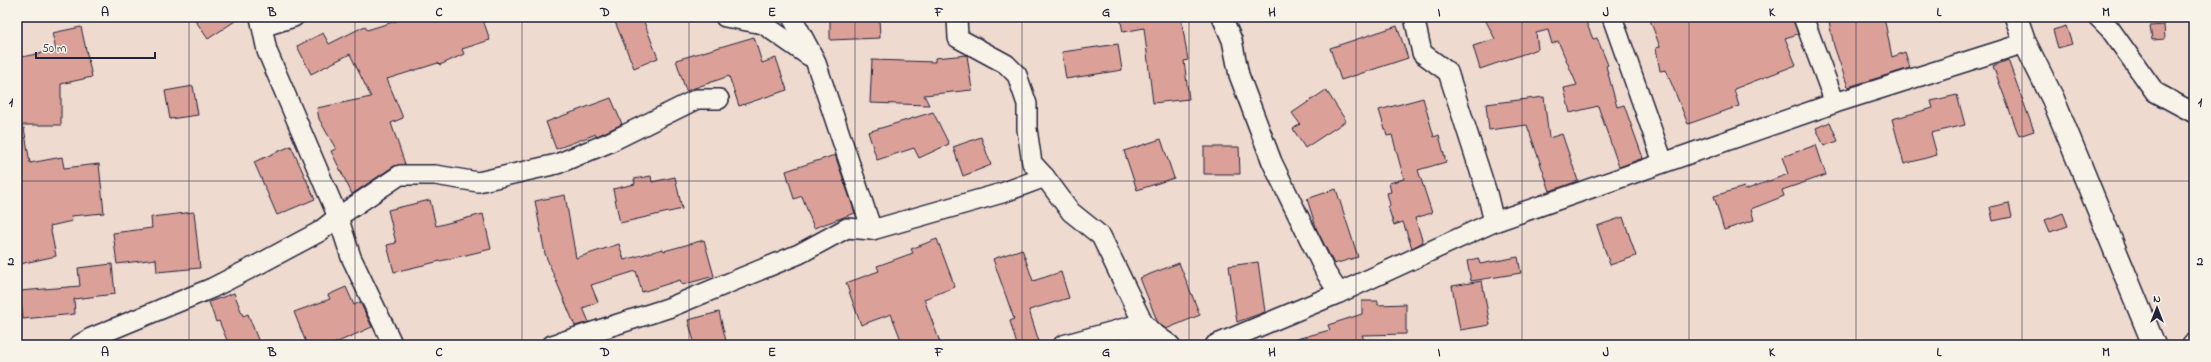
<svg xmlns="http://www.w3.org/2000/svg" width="2211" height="362" font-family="'Indie Flower',sans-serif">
  <rect width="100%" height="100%" fill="#efdad0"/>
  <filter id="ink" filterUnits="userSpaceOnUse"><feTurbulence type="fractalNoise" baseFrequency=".025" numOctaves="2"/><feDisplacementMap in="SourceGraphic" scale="8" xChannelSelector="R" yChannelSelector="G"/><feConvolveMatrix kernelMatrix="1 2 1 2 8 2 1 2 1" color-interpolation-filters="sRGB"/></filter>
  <g filter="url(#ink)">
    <g fill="#dba199" stroke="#22223b">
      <path d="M193,17H241L208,39Z"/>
      <path d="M409,17H482L490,40L462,49L464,54L440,65L438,63L387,79L403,118L391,123L405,164L394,166L352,194L331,151L336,149L319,119L317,108L371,97L350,54L311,74L297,46L323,33L329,44L365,26L367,30Z"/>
      <path d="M627,17H642L658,58L634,68L615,22Z"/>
      <path d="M830,17H879L880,38L830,40Z"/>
      <path d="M1120,17H1181L1188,60L1184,61L1189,99L1153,103L1144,28L1123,32Z"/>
      <path d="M1484,17H1584L1593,39L1597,38L1608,65L1606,66L1617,107L1624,105L1643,158L1619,167L1598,106L1570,113L1564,88L1577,85L1558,41L1552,44L1548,30L1536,33L1538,49L1480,69L1473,46L1495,39Z"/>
      <path d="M1649,17H1732L1734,23L1753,17H1792L1798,34L1785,38L1796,65L1734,89L1739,106L1688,124L1666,70L1660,71L1656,48L1660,47Z"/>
      <path d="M1828,17H1884L1892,57L1905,52L1910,68L1848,87L1834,46Z"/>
      <path d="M2164,25L2165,39L2152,40L2150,26Z"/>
      <path d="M1397,26L1408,58L1341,80L1330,48Z"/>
      <path d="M2066,26L2072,44L2058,48L2053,30Z"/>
      <path d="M81,27L92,77L61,84V125H17V58L56,50L52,33Z"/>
      <path d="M754,37L762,63L776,58L787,90L739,106L729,76L686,91L676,60Z"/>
      <path d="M1118,44L1122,70L1066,79L1062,52Z"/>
      <path d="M967,55L972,90L924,95L929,105L870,103L872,60L935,62V58Z"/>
      <path d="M2008,60L2034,131L2019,136L1993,66Z"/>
      <path d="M193,86L198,115L170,119L165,91Z"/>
      <path d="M1326,90L1346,121L1305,148L1293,129L1300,124L1292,113Z"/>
      <path d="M1957,95L1965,125L1931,133L1937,155L1904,164L1892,119L1933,108L1931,101Z"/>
      <path d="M1544,97L1549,138L1562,134L1578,181L1550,191L1527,125L1489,130L1486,104Z"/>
      <path d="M611,98L622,124L597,136L596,134L556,149L546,122Z"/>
      <path d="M1423,98L1434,137L1439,135L1446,162L1418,170L1432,213L1415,218L1423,242L1412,248L1403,222L1394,225L1388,207L1390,205L1387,193L1391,192L1389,183L1404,179L1392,135L1387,136L1379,110Z"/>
      <path d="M933,112L949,144L919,158L914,148L877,160L868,132Z"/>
      <path d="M1830,122L1838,141L1824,146L1816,128Z"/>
      <path d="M17,128H24L30,163L62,157L64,168L99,164L104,213L71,216L72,221L50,226L56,256L20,264L17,249Z"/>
      <path d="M981,137L991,165L963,176L953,147Z"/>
      <path d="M1161,139L1174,178L1137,190L1124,151Z"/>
      <path d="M1816,145L1826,175L1782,190L1784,196L1751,209L1754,220L1724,230L1714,196L1744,187L1745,190L1788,174L1782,157Z"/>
      <path d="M291,146L315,199L277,215L254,162Z"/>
      <path d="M1204,147H1239L1240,174H1204Z"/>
      <path d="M835,155L855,213L814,228L802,196L794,199L786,171Z"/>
      <path d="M651,176L652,182L675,177L682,209L620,223L613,189L635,184L634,179Z"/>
      <path d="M1336,189L1358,257L1334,264L1317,230L1307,199Z"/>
      <path d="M565,195L576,258L619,244L624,260L663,249L664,251L704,240L714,276L682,285L680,280L642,292L636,271L591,285L598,302L583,308L589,322L575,326L545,254L535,201Z"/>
      <path d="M430,200L436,226L483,214L491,249L394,272L387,245L396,243L388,210Z"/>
      <path d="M2009,203L2012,217L1993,221L1990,207Z"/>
      <path d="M194,212L200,268L157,272L156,259L117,264L113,233L152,228L151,217Z"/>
      <path d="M2063,213L2068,226L2050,232L2045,220Z"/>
      <path d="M1623,217L1636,256L1610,265L1597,226Z"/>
      <path d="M937,239L955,287L924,299L941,345H903L891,314L861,325L846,283L879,271L877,266L913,253L911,249Z"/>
      <path d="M1022,249L1033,281L1061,272L1069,298L1029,310L1040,345H1017L1010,321L1014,319L993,259Z"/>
      <path d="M1518,257L1521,273L1471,281L1467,261L1478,258L1480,264Z"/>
      <path d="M1258,262L1265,312L1237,322L1229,266Z"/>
      <path d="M1179,263L1200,315L1166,329L1158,323L1140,278Z"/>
      <path d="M112,264L115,294L74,299L75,314L23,319L20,291L80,286L78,268Z"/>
      <path d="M1482,281L1490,325L1460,330L1452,286Z"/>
      <path d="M346,287L354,305L360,302L372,327L331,345H307L294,312L330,299L328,295Z"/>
      <path d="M234,293L243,316L248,314L260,345H229L219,321L216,322L209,302Z"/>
      <path d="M1362,301H1378V305L1406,304V334L1362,335L1365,342L1347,345H1289V341L1330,330L1328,325L1362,314Z"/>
      <path d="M719,312L727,345H695L688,320Z"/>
    </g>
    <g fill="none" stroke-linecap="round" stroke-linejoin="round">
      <g stroke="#22223b" stroke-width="22">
        <g id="minor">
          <path d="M260,17L267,51L338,217L351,257L393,345"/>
          <path d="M725,17L763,24L809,56"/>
          <path d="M792,17L815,60L872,230"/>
          <path d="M957,17L958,38L1006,64L1017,75L1027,104V129L1032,163L1045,177"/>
          <path d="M1222,17L1232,40L1239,75L1272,162L1326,273L1339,293"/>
          <path d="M1414,17L1422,53L1448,72L1487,193L1494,222"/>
          <path d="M1612,17L1663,162"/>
          <path d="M1803,17L1835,103"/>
          <path d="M2098,17L2110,29L2155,92L2194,113"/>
          <path d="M262,27L294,17"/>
          <path d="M79,345L91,338L212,288L261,263L319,232L338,217L400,175H435L478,182L557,164L608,143L697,99H719"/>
          <path d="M552,345L668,308L799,254L847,228L872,230L1002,193L1045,177L1071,212L1101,236L1143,323L1152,332L1170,345"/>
          <path d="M1063,345L1143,323"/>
          <path d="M1128,345L1152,332"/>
          <path d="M1215,345L1339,293L1494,222L1835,103L2025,43"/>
          <path d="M2192,345L2194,343"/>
        </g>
      </g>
      <g stroke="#22223b" stroke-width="25">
        <path id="tertiary" d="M2016,17L2025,43L2053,99L2154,345"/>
      </g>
      <use href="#minor" stroke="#f7f3e8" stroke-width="19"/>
      <use href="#tertiary" stroke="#f7f3e8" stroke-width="22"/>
    </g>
  </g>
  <path fill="none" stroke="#22223b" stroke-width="1" stroke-opacity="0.55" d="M189,17V345M355,17V345M522,17V345M689,17V345M855,17V345M1022,17V345M1189,17V345M1356,17V345M1522,17V345M1689,17V345M1856,17V345M2022,17V345M17,181H2194"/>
  <rect width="2211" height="362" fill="none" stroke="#f7f3e8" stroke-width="44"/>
  <g transform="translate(2157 308)" stroke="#f7f3e8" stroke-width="3" paint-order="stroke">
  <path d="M0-3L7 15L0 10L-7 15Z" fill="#22223b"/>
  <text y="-6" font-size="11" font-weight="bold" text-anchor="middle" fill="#22223b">N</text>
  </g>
  <path d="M36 52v6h119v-6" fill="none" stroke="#22223b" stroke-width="2"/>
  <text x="42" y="52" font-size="12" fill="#22223b" stroke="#f7f3e8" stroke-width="3" paint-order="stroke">50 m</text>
  <rect x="22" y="22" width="2167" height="318" fill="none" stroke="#22223b" stroke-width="1.5"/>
  <g font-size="13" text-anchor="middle" font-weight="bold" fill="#22223b">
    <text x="105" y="16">A</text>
    <text x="272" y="16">B</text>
    <text x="439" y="16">C</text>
    <text x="605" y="16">D</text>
    <text x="772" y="16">E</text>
    <text x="939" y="16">F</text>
    <text x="1106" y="16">G</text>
    <text x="1272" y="16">H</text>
    <text x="1439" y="16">I</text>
    <text x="1606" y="16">J</text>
    <text x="1772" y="16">K</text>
    <text x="1939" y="16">L</text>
    <text x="2106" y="16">M</text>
    <text x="11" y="106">1</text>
    <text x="2200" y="106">1</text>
    <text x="11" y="265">2</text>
    <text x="2200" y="265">2</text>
    <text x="105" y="356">A</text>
    <text x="272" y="356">B</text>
    <text x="439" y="356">C</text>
    <text x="605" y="356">D</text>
    <text x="772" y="356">E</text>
    <text x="939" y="356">F</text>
    <text x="1106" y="356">G</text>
    <text x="1272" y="356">H</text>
    <text x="1439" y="356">I</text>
    <text x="1606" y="356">J</text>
    <text x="1772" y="356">K</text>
    <text x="1939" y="356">L</text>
    <text x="2106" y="356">M</text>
  </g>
</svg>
